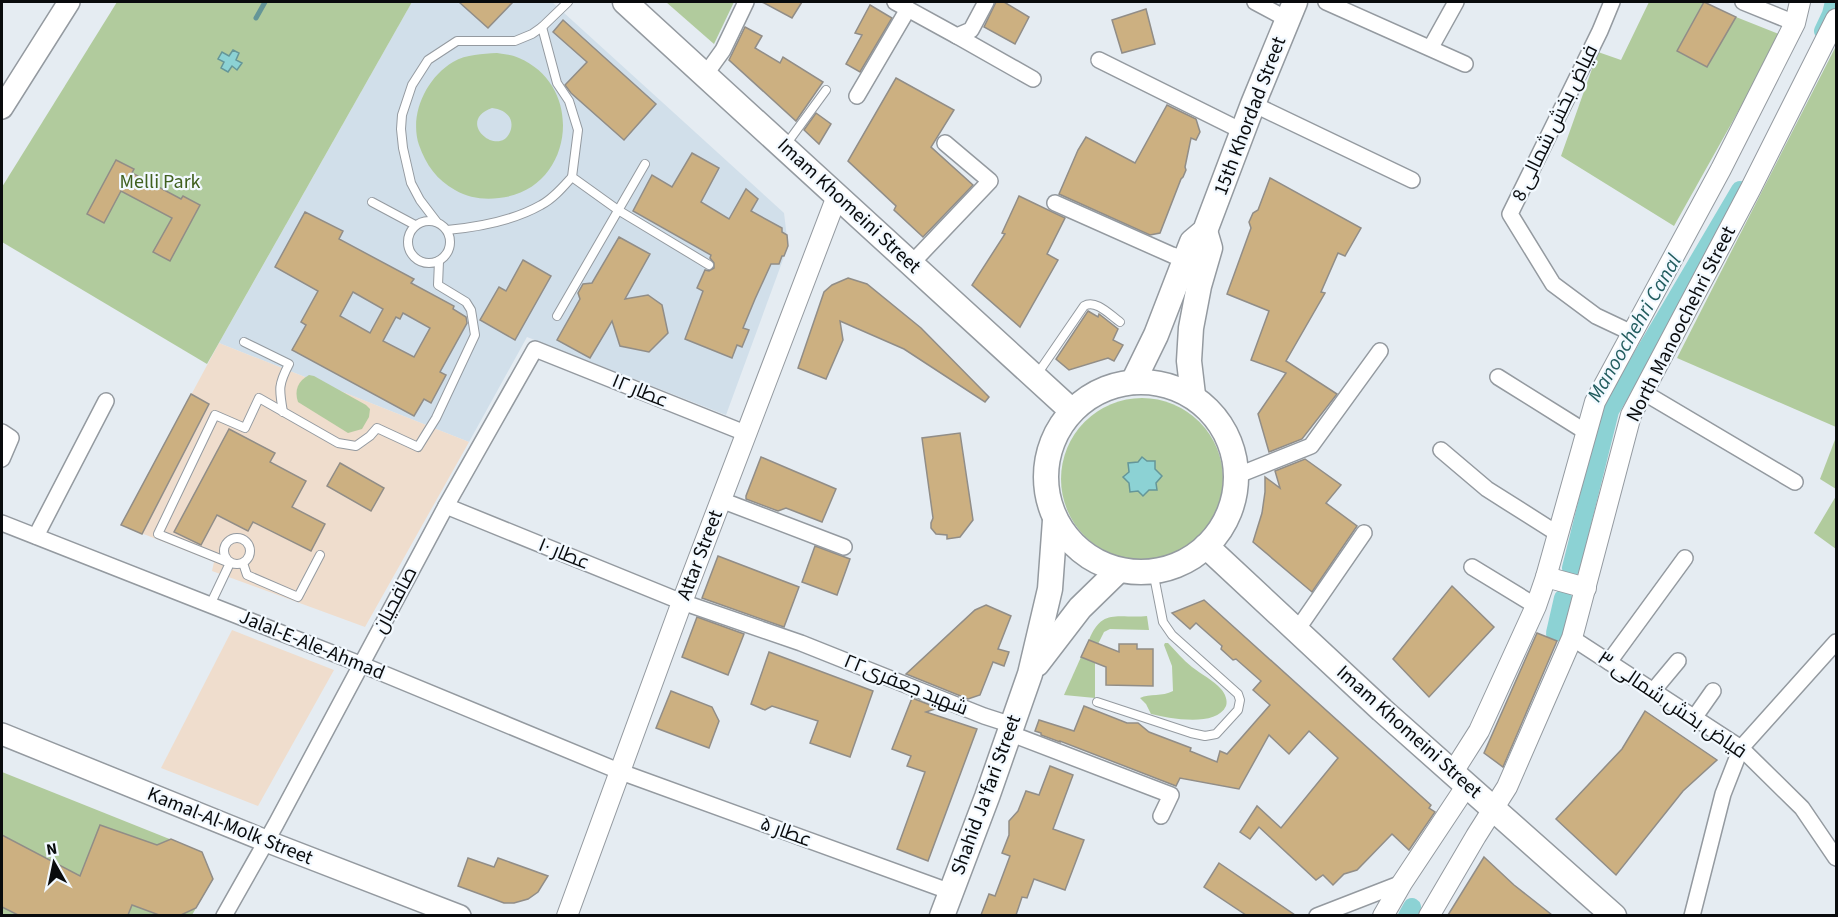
<svg xmlns="http://www.w3.org/2000/svg" width="1838" height="917" font-family="'Source Sans 3',Cairo,sans-serif">
  <rect width="100%" height="100%" fill="#e5ecf2"/>
  <path fill="#d1dfea" d="M412,2H552L784,213L788,246L726,415L527,337L469,442L219,343Z"/>
  <g fill="#efddcd">
    <path d="M219,343L469,442L365,627L212,571L214,562L121,525Z"/>
    <path d="M232,630L334,670L258,806L161,768Z"/>
  </g>
  <g fill="#b1cb9d" fill-rule="evenodd">
    <path d="M117,2H412L207,364L2,242V187Z"/>
    <path d="M666,2H734L714,44Z"/>
    <path d="M1649,2H1704L1677,51L1707,67L1736,17L1781,35L1674,226L1561,156L1598,52L1621,60Z"/>
    <path d="M1836,46V427L1677,358Z"/>
    <path d="M497,53C504,54 513,55 519,58C587,87 573,191 499,198C484,200 469,198 455,190C437,180 426,165 419,145C409,115 426,78 453,62C467,54 482,54 497,53ZM492,108C503,109 514,116 511,129C502,161 453,122 492,108Z"/>
    <path d="M309,375L314,376L366,405L370,409L369,417L362,429L348,433L298,402C294,390 298,381 309,375Z"/>
    <circle cx="1142" cy="479" r="81"/>
    <path d="M1836,437V489L1820,479Z"/>
    <path d="M1836,496V549L1814,533Z"/>
    <path d="M1147,616L1149,630L1110,629L1104,632L1098,644L1089,640C1102,607 1119,619 1147,616Z"/>
    <path d="M1165,643H1168C1176,651 1183,660 1192,667C1201,674 1213,680 1221,689C1225,693 1228,701 1226,706C1216,728 1168,718 1151,714L1146,704L1140,698C1150,693 1162,697 1173,691L1172,666L1164,645Z"/>
    <path d="M1081,657L1095,663V698L1064,695Z"/>
    <path d="M2,772L202,852L213,879L192,915H2Z"/>
  </g>
  <g fill="#8cd2d4" stroke="#659698" stroke-width="1.5">
    <path d="M233,50L239,53L236,60L242,63L237,70L232,66L228,72L221,68L224,62L218,59L222,52L229,56Z"/>
    <path d="M1142,457L1147,461H1155V469L1162,476L1156,483L1157,490H1149L1143,496L1138,491L1130,492L1129,483L1123,477L1129,472L1128,463L1138,462Z"/>
  </g>
  <g fill="none" stroke-linecap="round" stroke-linejoin="round">
    <path stroke="#659698" stroke-width="5" d="M256,18L265,2"/>
    <g stroke="#8cd2d4" stroke-width="18">
      <path d="M1823,31L1831,14L1834,2"/>
      <path d="M1571,568L1610,411L1740,190"/>
      <path d="M1555,633L1563,598"/>
      <path d="M1407,916L1412,907"/>
    </g>
  </g>
  <g fill="#ccb081" stroke="#918d87" stroke-width="1.5" fill-rule="evenodd">
    <path d="M459,2H513L488,28Z"/>
    <path d="M762,2H802L792,18Z"/>
    <path d="M996,2H1004L1029,17L1015,44L984,27Z"/>
    <path d="M1704,2L1736,17L1707,67L1677,51Z"/>
    <path d="M870,5L892,18L860,72L846,64L862,35L855,33Z"/>
    <path d="M1146,9L1155,44L1122,53L1112,20Z"/>
    <path d="M563,20L656,104L624,140L571,93L565,85L587,62L553,32Z"/>
    <path d="M745,27L762,36L755,48L780,63L783,57L823,82L796,121L729,60Z"/>
    <path d="M896,78L954,110L931,147L973,185L923,237L894,210L896,206L848,161Z"/>
    <path d="M1167,105L1196,119L1200,132L1196,140L1191,138L1185,167L1186,170L1183,177L1181,179L1160,233L1150,235L1059,194L1078,150L1086,137L1135,163Z"/>
    <path d="M816,113L831,124L819,144L804,130Z"/>
    <path d="M692,153L719,168L701,202L729,219L746,189L758,199L751,211L782,228V232L787,235L788,246L784,256H782L779,264H771L755,299L743,328L749,330L742,347L737,345L732,358L685,339L703,291L697,288L705,270L709,271L714,268V263L710,258L711,255L633,211L652,175L672,187Z"/>
    <path d="M116,160L134,169L132,173L181,199L183,196L200,205L170,261L153,252L172,218L121,191L104,223L87,214Z"/>
    <path d="M1270,178L1361,228L1345,256L1338,253L1321,292L1325,293L1286,361L1337,394L1302,439L1269,452L1258,414L1286,373L1251,360L1269,311L1227,294L1251,228L1249,222L1253,213L1258,210Z"/>
    <path d="M1019,196L1065,218L1047,254L1058,260L1020,327L972,285L1005,234L1002,233Z"/>
    <path d="M305,212L343,231L339,239L414,279L411,283L454,306L453,309L466,317L467,323L440,372L446,375L431,403L424,399L414,416L292,350L306,325L301,322L318,291L275,267ZM353,292L383,309L370,333L340,316ZM403,313L430,328L414,357L383,341L396,317L400,319Z"/>
    <path d="M619,237L650,254L625,299L648,295L662,305L668,333L649,352L620,346L612,321L590,358L557,340L580,299L578,293L583,284L592,283Z"/>
    <path d="M523,260L551,276L515,340L480,320L499,287L506,291Z"/>
    <path d="M848,278L867,284L921,328L989,397L985,402L904,349L840,321L843,340L826,379L798,368L824,292L832,285Z"/>
    <path d="M1088,311L1098,317L1099,314L1118,329L1113,340L1123,345L1114,361L1108,358L1069,370L1056,359Z"/>
    <path d="M191,394L209,404L142,534L121,525Z"/>
    <path d="M229,429L275,453L270,462L306,481L292,507L325,524L311,551L253,522L248,531L217,515L201,545L174,532Z"/>
    <path d="M960,433L973,520L960,537L947,539V535L936,534L931,528V523L933,518L922,438Z"/>
    <path d="M761,457L836,489L822,522L786,508L778,511L746,499V496Z"/>
    <path d="M1305,459L1341,485L1326,503L1357,526L1312,592L1253,542L1262,513L1265,492V477L1280,488L1275,471Z"/>
    <path d="M340,463L384,488L371,511L327,486Z"/>
    <path d="M815,546L850,559L837,595L802,582Z"/>
    <path d="M718,556L799,587L784,627L702,598Z"/>
    <path d="M1452,586L1494,627L1429,697L1393,659Z"/>
    <path d="M1204,600L1431,805L1429,808L1435,812L1409,850L1392,834L1357,870L1344,874L1333,885L1323,875L1316,880L1259,827L1250,839L1240,832L1257,806L1281,828L1338,758L1309,731L1289,754L1269,735L1239,789L1180,778L1176,786L1060,741V742L1041,735V733L1035,731L1039,720L1074,731L1084,706L1127,723H1138L1149,732L1191,748L1190,751L1217,762L1220,751L1227,754L1270,705L1253,690L1261,681L1236,659L1233,660L1221,649L1222,646L1196,623L1190,629L1172,613Z"/>
    <path d="M986,605L1011,616L998,649L1009,652L1004,666L993,662L980,695L968,699L906,674L975,610Z"/>
    <path d="M697,617L744,634L728,675L682,657Z"/>
    <path d="M1537,633L1557,641L1503,767L1484,753Z"/>
    <path d="M1089,640L1119,652V644H1137V649H1153V686L1106,685V667L1081,657Z"/>
    <path d="M769,652L873,691L850,757L810,743L818,721L772,706L765,710L751,704Z"/>
    <path d="M671,691L712,707L719,721L709,748L656,728Z"/>
    <path d="M912,698L938,708L926,712L977,729L928,861L897,849L925,772L907,766L911,756L892,749Z"/>
    <path d="M1645,711L1717,760L1683,791L1616,875L1556,819L1622,749Z"/>
    <path d="M1050,766L1073,775L1053,829L1084,840L1065,890L1034,879L1027,898L1022,897L1016,915H981L989,894L995,896L1010,856L1002,853L1009,835V821L1018,811L1026,791L1039,795Z"/>
    <path d="M100,825L157,845L171,839L202,852L213,879L196,908L181,915H159L132,905L128,915H18L2,907V835L80,876Z"/>
    <path d="M1484,857L1514,885L1552,915H1448Z"/>
    <path d="M468,858L494,867L498,858L548,876L538,892L528,899L514,903H504L458,886Z"/>
    <path d="M1219,863L1295,915H1246L1204,887Z"/>
  </g>
  <g fill="none" stroke-linecap="round" stroke-linejoin="round">
    <g stroke="#949aa0" stroke-width="10">
      <g id="service">
        <path d="M542,27L557,83L569,101L578,130L572,177L618,210L709,265"/>
        <path d="M785,146L826,90"/>
        <path d="M372,202L415,225"/>
        <circle cx="429" cy="242" r="21"/>
        <path d="M436,221L420,200L411,183L403,148L401,129L402,115L412,85L428,60L457,41H515L532,34L542,27L568,2"/>
        <path d="M447,230C479,227 513,221 541,205C553,199 563,187 572,177"/>
        <path d="M557,316L645,164"/>
        <path d="M244,342L289,364C278,385 279,389 283,412"/>
        <path d="M1038,373L1084,306C1096,299 1110,315 1120,322"/>
        <circle cx="237" cy="551" r="13"/>
        <path d="M243,563L247,575L298,597L320,555"/>
        <path d="M210,605L230,563L158,534L215,415L245,428L259,398L338,443L356,446L370,436L377,428L418,447L436,418L475,335L471,310L466,302L438,285L439,261"/>
        <path d="M1097,702L1191,733L1205,736L1216,734L1238,710L1240,700L1238,694L1172,635L1163,622L1153,571"/>
      </g>
    </g>
    <g stroke="#949aa0" stroke-width="18">
      <g id="minor">
        <path d="M895,2L957,36L971,30L986,2"/>
        <path d="M1255,2L1287,19"/>
        <path d="M1326,2L1465,64"/>
        <path d="M1612,2L1600,31L1510,214L1553,284L1596,316L1632,333"/>
        <path d="M1743,2L1795,23"/>
        <path d="M957,36L1033,79"/>
        <path d="M1431,47L1456,2"/>
        <path d="M1099,60L1244,132"/>
        <path d="M705,75L723,50L746,2"/>
        <path d="M857,96L908,9"/>
        <path d="M1253,104L1412,180"/>
        <path d="M1055,203L1172,255L1185,259"/>
        <path d="M911,264L990,181L945,143"/>
        <path d="M1498,377L1586,432"/>
        <path d="M1643,392L1795,482"/>
        <path d="M2,432L11,438L2,459"/>
        <path d="M1441,450L1487,489L1558,534"/>
        <path d="M1236,476L1311,446L1380,351"/>
        <path d="M721,500L844,547"/>
        <path d="M446,506L682,602L801,643L984,716L1012,725"/>
        <path d="M2,523L360,664L621,772L951,892"/>
        <path d="M36,536L106,401"/>
        <path d="M1472,567L1536,606"/>
        <path d="M1297,630L1364,533"/>
        <path d="M1572,638L1741,748L1802,808L1836,858"/>
        <path d="M1609,662L1685,558"/>
        <path d="M1653,691L1678,661"/>
        <path d="M1694,718L1713,691"/>
        <path d="M1009,733L1171,795L1161,816"/>
        <path d="M224,916L276,824L446,506L535,349L745,433"/>
        <path d="M1317,916L1402,883"/>
        <path d="M1692,916L1723,794L1741,748L1836,642"/>
      </g>
    </g>
    <g stroke="#949aa0" stroke-width="22">
      <g id="tertiary">
        <path d="M1546,577L1586,588"/>
        <path d="M1453,772L1479,731L1536,606L1546,577L1595,402L1721,169L1795,23L1800,2"/>
        <path d="M567,916L682,602L837,196"/>
        <path d="M1383,916L1402,883L1467,785"/>
        <path d="M1429,916L1476,836L1507,787L1572,638L1631,415L1751,188L1836,19"/>
      </g>
    </g>
    <g stroke="#949aa0" stroke-width="24">
      <g id="secondary">
        <path d="M2,108L69,2"/>
        <path d="M2,734L266,841L460,916"/>
      </g>
    </g>
    <g stroke="#949aa0" stroke-width="27">
      <g id="primary">
        <path d="M625,2L1072,411"/>
        <path d="M1133,382L1156,335L1192,242L1205,231L1253,104L1295,2"/>
        <circle cx="1141" cy="477" r="95"/>
        <path d="M1193,395L1189,361L1191,328L1199,286L1210,248L1205,231"/>
        <path d="M1206,546L1382,710L1614,916"/>
        <path d="M1037,664L1080,608L1119,570"/>
        <path d="M942,916L987,797L1030,674L1050,589L1055,520"/>
      </g>
    </g>
    <use href="#service" stroke="#fff" stroke-width="8"/>
    <use href="#minor" stroke="#fff" stroke-width="15"/>
    <use href="#tertiary" stroke="#fff" stroke-width="20"/>
    <use href="#secondary" stroke="#fff" stroke-width="21"/>
    <use href="#primary" stroke="#fff" stroke-width="24"/>
  </g>
  <g text-anchor="middle" dominant-baseline="central" stroke-width="4.5" stroke-linejoin="round" paint-order="stroke">
    <g font-size="20" fill="#090b0d" stroke="#f2f9ff">
      <text transform="translate(1250 116) rotate(-69)">15th Khordad Street</text>
      <text transform="translate(1555 123) rotate(-64)">فیاض بخش شمالی 8</text>
      <text transform="translate(849 206) rotate(43)">Imam Khomeini Street</text>
      <text transform="translate(1681 324) rotate(-63)">North Manoochehri Street</text>
      <text transform="translate(640 391) rotate(22)">عطار ۱۲</text>
      <text transform="translate(564 554) rotate(22)">عطار ۱۰</text>
      <text transform="translate(700 555) rotate(-69)">Attar Street</text>
      <text transform="translate(395 600) rotate(-62)">صافحیان</text>
      <text transform="translate(312 645) rotate(22)">Jalal-E-Ale-Ahmad</text>
      <text transform="translate(906 685) rotate(22)">شهید جعفری۲۲</text>
      <text transform="translate(1672 705) rotate(34)">فیاض بخش شمالی ۳</text>
      <text transform="translate(1409 732) rotate(42)">Imam Khomeini Street</text>
      <text transform="translate(986 795) rotate(-70)">Shahid Ja'fari Street</text>
      <text transform="translate(230 826) rotate(22)">Kamal-Al-Molk Street</text>
      <text transform="translate(786 832) rotate(20)">عطار ۵</text>
    </g>
    <g font-size="20" fill="#40601f" stroke="#f2f9ff">
      <text x="160" y="182">Melli Park</text>
    </g>
    <g font-size="21" font-style="italic" fill="#215c5e" stroke="#f2f9ff">
      <text transform="translate(1634 328) rotate(-60)">Manoochehri Canal</text>
    </g>
  </g>
  <rect width="1838" height="917" fill="none" stroke="#090b0d" stroke-width="6"/>
  <g transform="translate(54 863) rotate(351)" stroke="#f2f9ff" stroke-width="4.5" paint-order="stroke">
  <path d="M0-4.5L10 22L0 15L-10 22Z" fill="#090b0d"/>
  <text y="-9" font-size="16" font-weight="bold" text-anchor="middle" fill="#090b0d">N</text>
  </g>
</svg>
